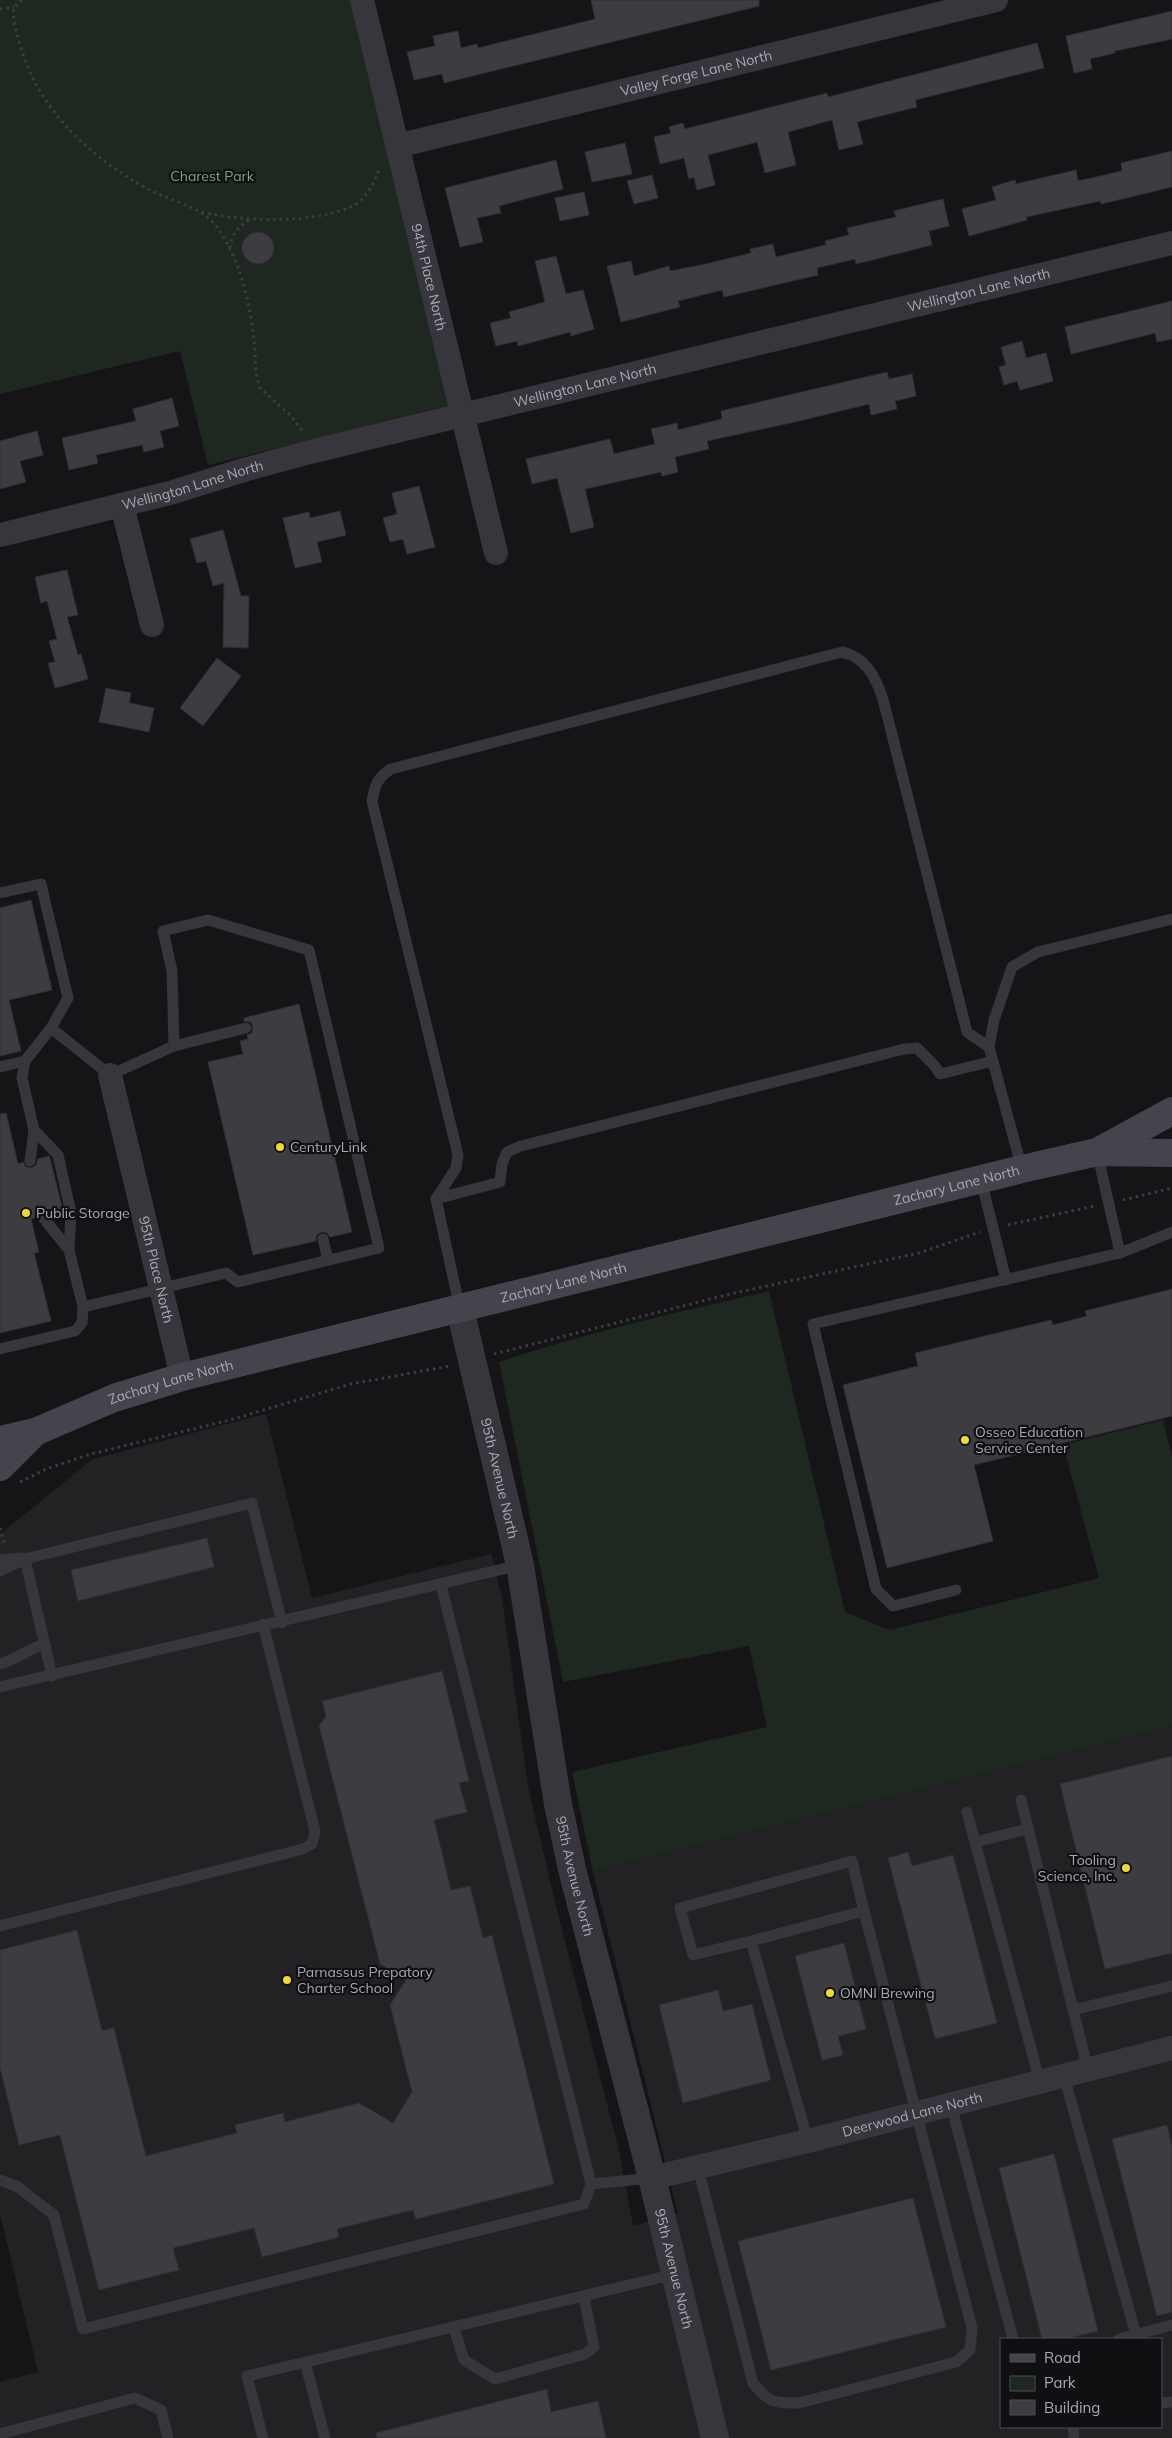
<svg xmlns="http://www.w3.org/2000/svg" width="1172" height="2438" font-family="Mulish,sans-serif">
  <rect width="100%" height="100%" fill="#151517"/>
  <path fill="#222124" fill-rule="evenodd" d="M266,1414L312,1598L491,1554L502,1599L528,1786L556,1906L618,2146L633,2226L678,2213L593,1872L1172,1727V2438H0V2382L38,2372L0,2214V1534L93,1459ZM1001,2339H1161V2427H1001Z"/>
  <g fill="#1f2721">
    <path d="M0,0H351L449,406L208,465L180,351L0,394Z"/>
    <path d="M769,1291L845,1612L890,1630L1099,1578L1063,1445L1163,1420L1172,1456V1727L593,1872L572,1772L767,1727L749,1646L563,1682L499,1362C587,1332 679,1312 769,1291Z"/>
  </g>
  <g fill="#3d3d41" stroke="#302f33">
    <path d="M591,0H759V6L444,83L442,74L414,80L407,52L435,46L433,36L458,31L461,48L477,44L478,48L595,19Z"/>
    <path d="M1172,11V39L1115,51V53L1090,59L1092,69L1074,73L1066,36Z"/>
    <path d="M1037,43L1044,68L915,100L917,107L857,122L863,144L839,150L832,120L788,132L796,165L765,173L757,142L708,155L715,185L697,190L694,177L689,179L684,158L660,164L654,137L671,133L669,127L683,123L685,129L827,93L828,97Z"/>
    <path d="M625,143L632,174L592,182L585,152Z"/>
    <path d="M1172,151V187L1101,204L1100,201L1026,217L1027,220L969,236L962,209L996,200L992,187L1015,180L1016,184L1076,170L1078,181L1122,171L1121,163Z"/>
    <path d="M556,160L563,189L499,206L501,213L477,218L483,242L460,247L445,188Z"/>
    <path d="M652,175L658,198L634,204L627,181Z"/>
    <path d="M584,192L589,215L560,221L555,198Z"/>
    <path d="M943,199L949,226L929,231L932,245L856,264L855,259L817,268L818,275L724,297L722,290L678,301L680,307L621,322L607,266L631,261L634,276L669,266L670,271L706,264L751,253L750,249L773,244L776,257L826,245L825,241L849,235L847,228L896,217L894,211Z"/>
    <circle cx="258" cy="248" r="16"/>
    <path d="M556,256L566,294L583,290L594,329L571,336L570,332L518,346L517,341L496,346L490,323L511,318L509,312L545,302L535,261Z"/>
    <path d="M1172,301V339L1157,342L1155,333L1071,354L1065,327Z"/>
    <path d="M1022,341L1026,358L1046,353L1053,381L1020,390L1017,381L1004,385L999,367L1006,365L1001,347Z"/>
    <path d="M887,372L889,379L912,374L916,396L895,401L897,409L871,415L869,404L795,422L707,441L709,449L675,457L678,472L662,476L661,472L585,489L594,527L571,533L557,478L532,484L526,459L610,439L614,454L655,444L651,429L677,423L678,430L722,419L721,411Z"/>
    <path d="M172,398L179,426L160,431L164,447L144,452L142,445L96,455L98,463L69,470L62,438L136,421L133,409Z"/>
    <path d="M37,431L43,455L20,461L26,482L0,489V441Z"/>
    <path d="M419,486L435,547L407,554L403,539L390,542L383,518L397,514L392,493Z"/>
    <path d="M340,511L346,535L317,542L322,562L295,568L283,518L309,512L310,518Z"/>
    <path d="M223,530L241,596H249L248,648L223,647L224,583L213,586L206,561L197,563L190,539Z"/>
    <path d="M67,570L78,615L67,617L78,655L81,654L88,679L55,688L48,663L55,662L49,641L57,639L47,601L41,603L35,577Z"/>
    <path d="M217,658L241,676L203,726L180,708Z"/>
    <path d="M106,688L131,693L129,703L154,708L149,732L99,722Z"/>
    <path d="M31,900L52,990L9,1000L21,1051L0,1056V908Z"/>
    <path d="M299,1004L352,1232L330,1237L326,1232H321L316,1236V1241L253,1255L208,1062L243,1054L240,1041L248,1039L247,1035L252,1033L253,1027L251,1022L244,1021V1018Z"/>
    <path d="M6,1113L18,1164L23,1162L26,1167L32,1168L36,1165L38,1159L49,1156L50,1158L63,1211L50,1214L45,1209H40L35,1213V1218L31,1219L39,1252L34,1253L51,1321L0,1333V1114Z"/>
    <path d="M1172,1289V1416L974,1465L993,1541L887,1568L843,1385L918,1366L915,1353L1051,1320L1053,1325L1087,1316L1085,1311Z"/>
    <path d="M207,1538L214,1567L78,1601L71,1570Z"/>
    <path d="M442,1671L469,1781L459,1783L467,1812L434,1820L451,1890L470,1886L483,1938L492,1935L554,2184L416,2219L413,2210L337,2229L339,2237L262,2257L254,2228L173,2248L179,2270L99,2290L60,2135L19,2145L0,2068V1950L77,1930L102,2031L114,2028L146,2156L237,2133L235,2125L283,2113L285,2122L359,2103L393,2123L412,2092L390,2005L406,1980L380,1964L319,1726L326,1716L322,1701Z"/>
    <path d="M1172,1756V1953L1105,1969L1060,1784Z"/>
    <path d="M908,1852L912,1866L953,1855L997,2023L935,2039L888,1858Z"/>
    <path d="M844,1943L866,2029L838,2036L843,2055L822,2060L795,1956Z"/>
    <path d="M718,1990L723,2011L752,2004L771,2080L683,2103L659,2005Z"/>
    <path d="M1167,2125L1172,2147V2312L1157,2316L1112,2139Z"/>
    <path d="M1054,2154L1098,2331L1065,2339H1042L999,2168Z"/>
    <path d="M913,2198L946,2327L771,2370L738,2241Z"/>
    <path d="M547,2389L551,2412L598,2401L606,2438H377L376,2433Z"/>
  </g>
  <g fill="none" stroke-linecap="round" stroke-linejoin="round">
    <g stroke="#3c3d43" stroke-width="3" stroke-dasharray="2.5 4" stroke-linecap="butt">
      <path d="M22,0L14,7C12,19 16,30 19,41C36,107 88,156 146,188C169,201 199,205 216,226C239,256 250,302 254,340C256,356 254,373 260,388L291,416L304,433"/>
      <path d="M0,9L14,7"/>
      <path d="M202,212C239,222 330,225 360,201C370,192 375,179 380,168"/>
      <path d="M230,248C231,234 240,224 252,219"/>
      <path d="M1123,1200L1172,1188"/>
      <path d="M1008,1225L1095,1206"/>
      <path d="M494,1354L730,1294L919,1253L980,1232"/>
      <path d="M20,1482L46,1469L91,1454L230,1420L351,1384L450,1366"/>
      <path d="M0,1528L5,1546"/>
    </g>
    <g stroke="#36363c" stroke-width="11">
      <path d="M0,893L41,884L68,998L51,1028L110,1075L174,1046L246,1028"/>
      <path d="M0,1067L25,1061"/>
      <path d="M1097,1152L1120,1253"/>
      <path d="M30,1161L34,1130L22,1078L25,1061L51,1028"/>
      <path d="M1022,1169L989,1047L994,1020L1012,967L1038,952L1172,919"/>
      <path d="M981,1180L1006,1280"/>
      <path d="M436,1199L500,1182L502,1164L507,1152L521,1146L904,1049L917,1048L934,1065L940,1074L993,1061"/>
      <path d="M42,1216L69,1250"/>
      <path d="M323,1239L328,1260"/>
      <path d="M83,1307L226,1273L238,1282L379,1248L309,950L208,920L163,931L172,971L174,1046"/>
      <path d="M460,1309L436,1199L456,1168L458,1155L372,801C375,785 377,778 391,769L842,652C866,657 876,678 883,699L967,1032L989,1047"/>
      <path d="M0,1349L75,1331L82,1323L83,1307L69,1250L71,1213L58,1155L34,1130"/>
      <path d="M25,1559L52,1676"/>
      <path d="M0,1560L23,1558"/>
      <path d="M0,1571L25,1559L252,1503L282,1623"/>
      <path d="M441,1585L591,2184L652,2178"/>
      <path d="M956,1590L893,1606L876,1589L813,1324L1120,1253L1172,1232"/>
      <path d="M0,1664C16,1659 29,1649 45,1644"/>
      <path d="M0,1687L520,1565"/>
      <path d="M1021,1800L1088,2070"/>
      <path d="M967,1812L975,1842L1028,1829"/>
      <path d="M975,1842L1040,2082"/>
      <path d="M0,1926L303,1849L312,1844L315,1831L263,1624"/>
      <path d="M751,1941L864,1911L852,1861L680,1908L693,1955L751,1941L808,2141"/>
      <path d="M1073,2010L1172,1986"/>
      <path d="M1064,2076L1136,2335"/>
      <path d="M951,2105L1013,2339"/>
      <path d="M698,2168L753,2383C769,2403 774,2403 799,2403L956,2362L970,2350L972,2328L864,1911"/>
      <path d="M0,2180L18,2187L54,2215L83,2329L584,2204L591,2184"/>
      <path d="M454,2328L464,2360L495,2379L585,2354L594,2347L584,2297"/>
      <path d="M1119,2339L1172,2325"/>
      <path d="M305,2362L325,2438"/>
      <path d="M1161,2403L1172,2402"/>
      <path d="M1073,2427L1074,2438"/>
      <path d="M0,2434L135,2398L161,2410L168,2438"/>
      <path d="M263,2438L247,2376L675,2274"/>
    </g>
    <g stroke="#36363c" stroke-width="24">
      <path id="s1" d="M362,0L496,553"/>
      <path id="s2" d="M397,146L996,0"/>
      <path d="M122,505L152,625"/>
      <path id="s3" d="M0,535L170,493L247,469L310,452L1172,243"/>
      <path id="s4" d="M110,1075L182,1377"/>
      <path id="s5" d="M652,2178L808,2141L1172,2048"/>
    </g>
    <path stroke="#36363c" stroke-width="28" id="s6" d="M460,1309L520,1565L558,1804L572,1869L652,2178L715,2438"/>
    <g stroke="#44444c" stroke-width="28">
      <path d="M1097,1152L1172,1111"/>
      <path id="s7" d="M0,1440L35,1432L114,1398L182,1377L1022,1169L1097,1152L1172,1153"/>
      <path d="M0,1467L35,1432"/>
    </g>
  </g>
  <g fill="#f2d832" stroke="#101012" stroke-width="2">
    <circle cx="280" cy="1147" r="5"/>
    <circle cx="26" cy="1213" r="5"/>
    <circle cx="965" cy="1440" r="5"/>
    <circle cx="1126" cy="1868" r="5"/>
    <circle cx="287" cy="1980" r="5"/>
    <circle cx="830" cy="1993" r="5"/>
  </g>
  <g text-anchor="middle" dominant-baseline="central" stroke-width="4.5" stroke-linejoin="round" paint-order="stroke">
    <g font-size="14" fill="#a7a9b7" stroke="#101012">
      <text stroke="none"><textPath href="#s2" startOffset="308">Valley Forge Lane North</textPath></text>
      <text stroke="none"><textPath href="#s1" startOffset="285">94th Place North</textPath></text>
      <text stroke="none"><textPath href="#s3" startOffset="1009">Wellington Lane North</textPath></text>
      <text stroke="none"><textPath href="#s3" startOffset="604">Wellington Lane North</textPath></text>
      <text stroke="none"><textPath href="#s3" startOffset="199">Wellington Lane North</textPath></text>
      <text stroke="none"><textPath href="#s7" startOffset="991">Zachary Lane North</textPath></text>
      <text stroke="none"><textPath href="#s4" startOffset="200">95th Place North</textPath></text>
      <text stroke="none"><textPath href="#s7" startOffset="586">Zachary Lane North</textPath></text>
      <text stroke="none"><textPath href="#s7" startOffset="181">Zachary Lane North</textPath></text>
      <text stroke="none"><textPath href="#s6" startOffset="174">95th Avenue North</textPath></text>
      <text stroke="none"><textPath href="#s6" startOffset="579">95th Avenue North</textPath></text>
      <text stroke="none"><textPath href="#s5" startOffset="268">Deerwood Lane North</textPath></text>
      <text stroke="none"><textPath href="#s6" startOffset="984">95th Avenue North</textPath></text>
    </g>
    <g font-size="14" fill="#7ea287" stroke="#101012">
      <text x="212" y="176">Charest Park</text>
    </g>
    <g font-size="14" fill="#a7a9b7" stroke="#101012" text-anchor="start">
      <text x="290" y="1147">CenturyLink</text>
      <text x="36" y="1213">Public Storage</text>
      <text x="975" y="1432">Osseo Education<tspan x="975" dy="16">Service Center</tspan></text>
      <text x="1116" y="1860" text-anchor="end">Tooling<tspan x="1116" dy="16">Science, Inc.</tspan></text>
      <text x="297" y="1972">Parnassus Prepatory<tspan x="297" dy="16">Charter School</tspan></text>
      <text x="840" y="1993">OMNI Brewing</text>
    </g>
  </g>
  <rect x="1000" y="2338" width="162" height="90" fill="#101012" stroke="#4c4d54"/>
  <rect x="1010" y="2354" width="25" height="8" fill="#44444c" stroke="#4c4d54"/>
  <text x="1044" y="2363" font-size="15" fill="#a7a9b7">Road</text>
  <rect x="1010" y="2376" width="25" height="15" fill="#1f2721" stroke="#4c4d54"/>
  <text x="1044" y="2388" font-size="15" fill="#a7a9b7">Park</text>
  <rect x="1010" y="2400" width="25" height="15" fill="#3d3d41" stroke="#4c4d54"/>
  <text x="1044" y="2413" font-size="15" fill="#a7a9b7">Building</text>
</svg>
